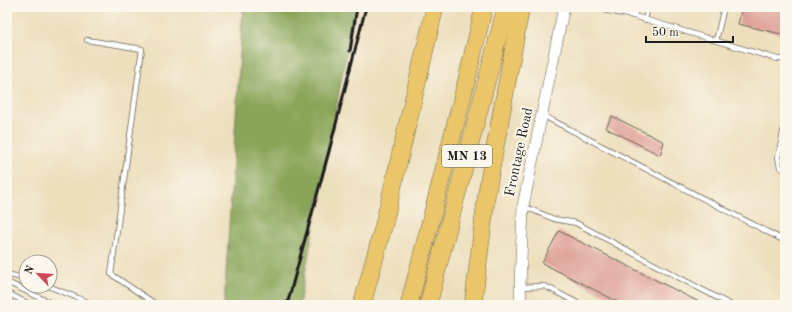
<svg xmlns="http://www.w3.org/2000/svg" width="792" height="312" font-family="'Old Standard TT',serif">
  <rect width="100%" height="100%" fill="#fbf7ec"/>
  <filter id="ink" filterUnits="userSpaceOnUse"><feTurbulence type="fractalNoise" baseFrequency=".025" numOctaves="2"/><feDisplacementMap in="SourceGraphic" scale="8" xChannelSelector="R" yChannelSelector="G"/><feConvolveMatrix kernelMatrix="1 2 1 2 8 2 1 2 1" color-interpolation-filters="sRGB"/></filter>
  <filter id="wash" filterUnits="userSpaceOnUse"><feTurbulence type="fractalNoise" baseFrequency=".012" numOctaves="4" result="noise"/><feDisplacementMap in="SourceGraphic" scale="16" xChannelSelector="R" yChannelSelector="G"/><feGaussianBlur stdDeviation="0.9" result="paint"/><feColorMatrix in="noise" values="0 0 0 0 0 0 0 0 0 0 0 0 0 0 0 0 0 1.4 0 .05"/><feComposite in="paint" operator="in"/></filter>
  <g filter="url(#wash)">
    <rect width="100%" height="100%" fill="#eddebc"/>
    <path fill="#89a558" stroke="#52603a" d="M243,7H355L299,305H224Z"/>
    <g id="blocks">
      <g fill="#dfa399">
        <path d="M742,7H785V35L738,24Z"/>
        <path d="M612,116L664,142L660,155L606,128Z"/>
        <path d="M559,231L705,305H624L542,263Z"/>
      </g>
    </g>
  </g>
  <g filter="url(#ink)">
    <use href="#blocks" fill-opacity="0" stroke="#656054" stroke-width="1"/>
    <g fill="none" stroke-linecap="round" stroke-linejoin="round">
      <g stroke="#656054" stroke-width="6">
        <g id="service">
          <path d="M588,7L634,16L636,7"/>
          <path d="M634,16L777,59H785"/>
          <path d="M645,20L648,7"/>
          <path d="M87,40L142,49L111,274L157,305"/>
          <path d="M716,41L724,7"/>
          <path d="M542,115L785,241"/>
          <path d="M785,123L778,157L780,167L785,170"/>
          <path d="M523,206L554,219L576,223L731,305"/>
          <path d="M7,274L26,279"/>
          <path d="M7,282L55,305"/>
          <path d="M48,286L83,300L93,305"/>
          <path d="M520,287L545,286L581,305"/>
          <path d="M7,293L31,305"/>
          <path d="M7,302L13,305"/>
        </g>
      </g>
      <g stroke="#656054" stroke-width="12">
        <path id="tertiary" d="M521,305L520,287L523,206L564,7"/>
      </g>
      <g stroke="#656054" stroke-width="18">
        <g id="motorway">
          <path d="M362,305L384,224L435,7"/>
          <path d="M409,305L466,83L484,7"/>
          <path d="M428,305L506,7"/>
          <path d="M473,305L487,191L521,7"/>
        </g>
      </g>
      <use href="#service" stroke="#fff" stroke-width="4.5"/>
      <use href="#tertiary" stroke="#fff" stroke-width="11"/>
      <use href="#motorway" stroke="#ebc669" stroke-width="17"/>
      <g stroke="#1c1c1c" stroke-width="3">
        <path d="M350,51L357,7"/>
        <path d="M287,305L329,151L366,7"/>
      </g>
    </g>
  </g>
  <g text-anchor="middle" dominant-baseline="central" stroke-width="4" stroke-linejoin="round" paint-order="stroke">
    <rect fill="#fbf7ec" stroke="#5f5e5a" stroke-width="1" x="442" y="145" width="50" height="22" rx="3"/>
    <g font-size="13" font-weight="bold" fill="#1c1c1c">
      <text x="467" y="156">MN 13</text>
    </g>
    <g font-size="14" fill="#1c1c1c" stroke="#fbf7ec">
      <text transform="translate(519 152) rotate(-78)">Frontage Road</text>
    </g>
  </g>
  <rect width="792" height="312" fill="none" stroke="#fbf7ec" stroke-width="24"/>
  <g transform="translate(38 274) rotate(295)"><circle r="19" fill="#fbf7ec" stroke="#a29f99"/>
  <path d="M0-3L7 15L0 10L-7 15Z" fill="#d1495b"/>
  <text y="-6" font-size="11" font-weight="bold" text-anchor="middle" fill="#1c1c1c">N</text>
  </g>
  <path d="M646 36v6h87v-6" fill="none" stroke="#1c1c1c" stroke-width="2"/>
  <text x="652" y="36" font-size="12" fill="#1c1c1c" stroke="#fbf7ec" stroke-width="3" paint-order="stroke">50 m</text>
</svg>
